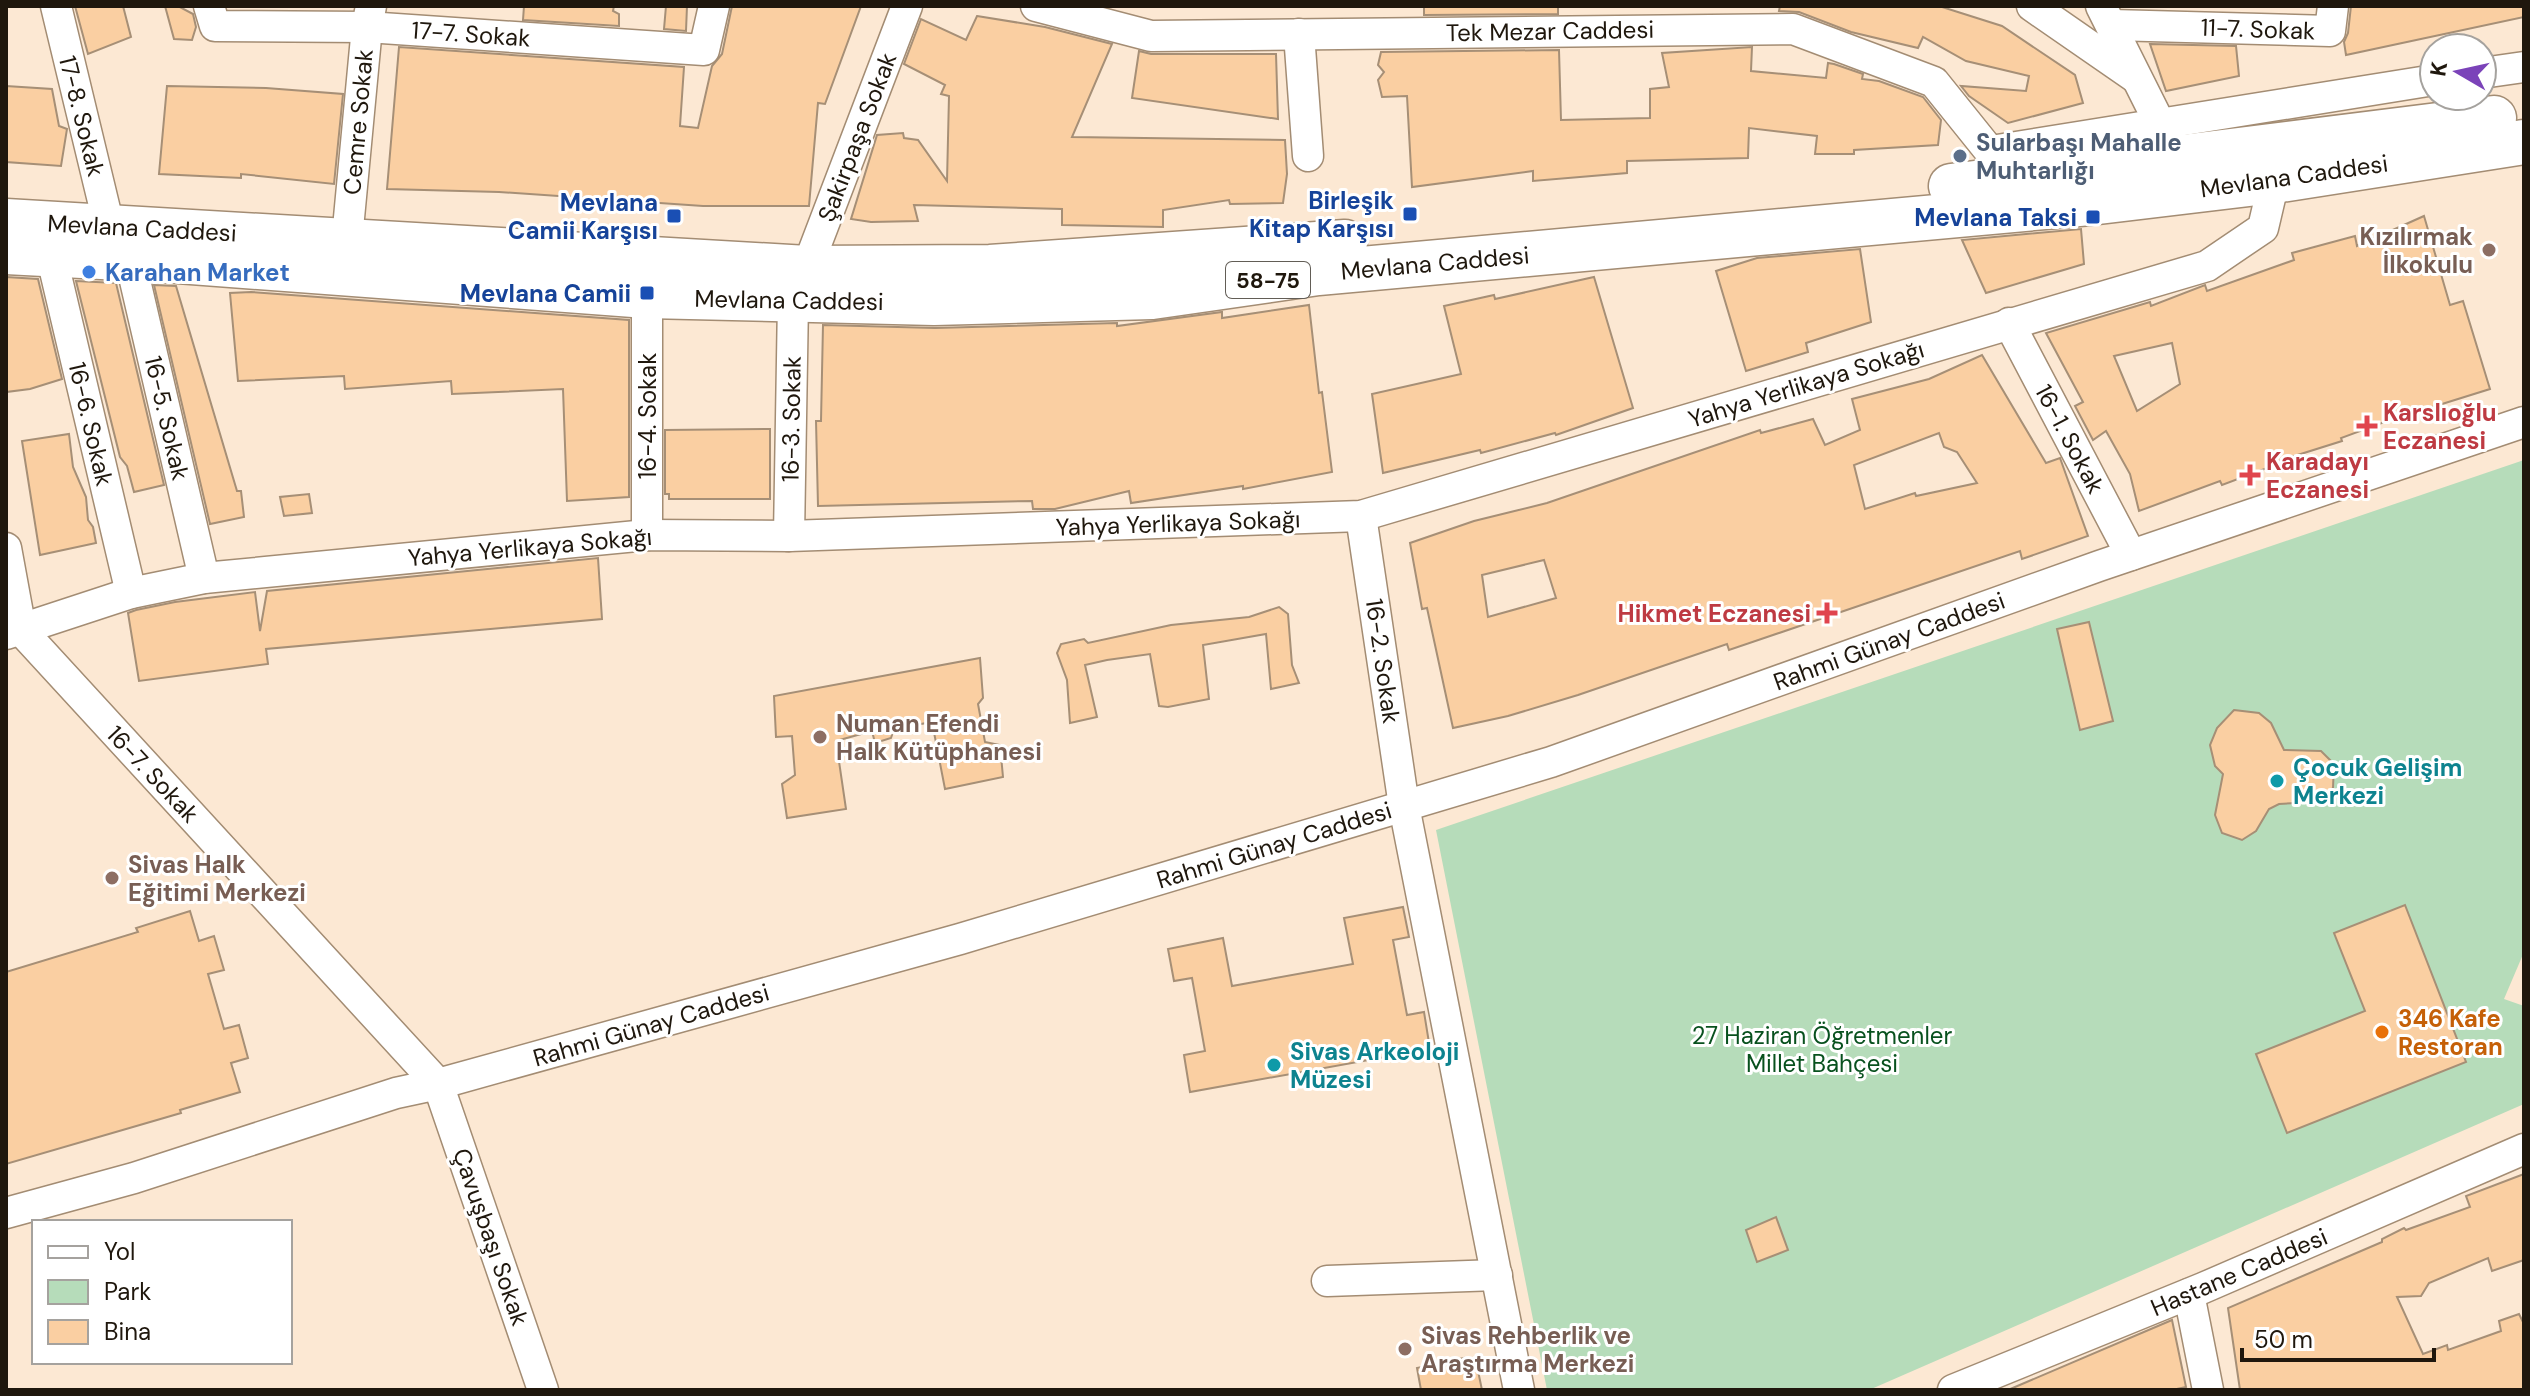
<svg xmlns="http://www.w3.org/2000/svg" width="2530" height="1396" font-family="'DM Sans',sans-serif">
  <rect width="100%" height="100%" fill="#fce8d3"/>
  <path fill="#b6dcba" d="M2524,460V952L2504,999L2524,1006V1104L1869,1390H1547L1436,830Z"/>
  <g fill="#facfa2" stroke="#a68f76" stroke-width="2" fill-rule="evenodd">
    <path d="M75,6H123L131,37L88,54Z"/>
    <path d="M165,6H178L193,14L196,27L192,40L174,39Z"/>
    <path d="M524,6H614L613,11L619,14V26L523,20Z"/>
    <path d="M666,6H687L686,31L664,29Z"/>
    <path d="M732,6H861L825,104L818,103L809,206H703L499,192L387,189L399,47L684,67L680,126L698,128L712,66L722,54Z"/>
    <path d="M1424,6H1558V14L1424,15Z"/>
    <path d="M1780,6H1939L2002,26L2075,75L2083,103L2008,123L1969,96L1961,86L2026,91L2029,76L1966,61L1923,37L1918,48L1851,32L1799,12L1779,11Z"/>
    <path d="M2351,6H2524V17L2346,55L2344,42L2348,33Z"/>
    <path d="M977,16L1045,27L1112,44L1072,137L1285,140L1287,174L1283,203L1230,204L1229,200L1163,210V227L1062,225V209L914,205L918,221L871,222L851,219L877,135L903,133L904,138L918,140L947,181L949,96L941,94L945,85L904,64L921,19L966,40Z"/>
    <path d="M2150,44L2236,46L2239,76L2166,91Z"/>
    <path d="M1752,47L1751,71L1826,78L1828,63L1834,64L1863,74L1862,79L1879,81L1923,97L1941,120L1938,145L1854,150V154H1815L1817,136L1749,128L1748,158L1627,161V173L1533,181V171L1412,187L1407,96L1382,97L1378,80L1384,72L1378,65L1381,52L1559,50L1561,120L1650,118V89L1669,87L1662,53Z"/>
    <path d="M1139,51L1151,54H1276L1278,119L1132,98Z"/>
    <path d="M6,86L52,89L59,126L67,129L61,166L6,162Z"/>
    <path d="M167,86L266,88L343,94L334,184L241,174V178L159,174Z"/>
    <path d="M2424,216L2450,305L2463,301L2490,389L2426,409L2425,407L2341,438L2342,441L2269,464L2270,467L2222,485L2220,481L2139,511L2130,474L2106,431L2093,440L2075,406L2083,402L2046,333L2150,302L2151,306L2205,285L2207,291L2294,260L2292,253L2355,236L2357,246ZM2172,343L2180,384L2137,411L2114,356Z"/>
    <path d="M2081,229L2084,264L1986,293L1962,240Z"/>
    <path d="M1860,249L1871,322L1806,343L1808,352L1746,371L1716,271L1757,258Z"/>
    <path d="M6,277L38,279L62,379L30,389L6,392Z"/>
    <path d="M1594,277L1633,408L1556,435L1555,433L1481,453L1480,450L1383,473L1372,394L1461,374L1444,306L1494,295L1495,299Z"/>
    <path d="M76,281L116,283L164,485L134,492L127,466L120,457Z"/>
    <path d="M154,285L176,286L237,491H241L244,517L210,524Z"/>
    <path d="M251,292L629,320V497L567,501L563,389L452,394L451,381L345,389L344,376L238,381L230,293Z"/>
    <path d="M1309,305L1319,393L1322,392L1332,472L1243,489V486L1131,503L1129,491L1055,509H1033L1032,501L818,506L816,421H821L823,325L935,328L1117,323V326L1222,312V318Z"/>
    <path d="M1982,355L2046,463L2060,458L2088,536L2022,559L2020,551L1729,650L1727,644L1578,695L1508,716L1453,728L1427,608L1422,609L1410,543L1474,521L1547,503L1760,430L1761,433L1813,419L1825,445L1860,430L1852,399L1929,379ZM1939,433L1944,447L1957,452L1977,483L1916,496L1915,493L1865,509L1854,465ZM1544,560L1556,598L1488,617L1482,575Z"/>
    <path d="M770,429V499H669V494H665V430Z"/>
    <path d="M69,434L73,467L86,497L88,520L93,527L96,543L40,555L22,441Z"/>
    <path d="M309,494L312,513L284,516L280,497Z"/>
    <path d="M598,558L602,619L266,649L268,664L139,681L128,613L136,610L175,602L255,592L260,631L267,591Z"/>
    <path d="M1279,607L1288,614L1292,665L1299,683L1271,689L1266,634L1203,645L1209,699L1168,707L1159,706L1150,654L1107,660L1085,665L1097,717L1070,723L1067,680L1057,653L1061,644L1084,639L1088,643L1171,625L1249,617Z"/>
    <path d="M2089,622L2113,721L2080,730L2057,629Z"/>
    <path d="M980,658L983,698L978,704L985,742L1000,745L1003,777L945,789L932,722L894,729L891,738L875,743L872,731L836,741L846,809L787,818L782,784L795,775L792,736L776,737L774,696Z"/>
    <path d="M2234,710L2259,713L2271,723L2284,750L2321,751L2334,764L2333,788L2316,802L2279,804L2269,809L2256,831L2242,840L2222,833L2215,815L2223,774L2215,766L2210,745L2217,728Z"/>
    <path d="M2405,905L2466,1062L2287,1133L2256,1054L2365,1011L2334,933Z"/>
    <path d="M1403,907L1409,937L1393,940L1407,1015L1424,1012L1430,1049L1190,1092L1184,1055L1205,1051L1192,978L1174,981L1168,949L1223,938L1232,986L1353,964L1344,918Z"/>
    <path d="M190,911L199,941L214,936L224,970L208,974L224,1029L239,1025L248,1058L231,1063L240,1092L180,1110L181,1113L6,1164V972L138,932L136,928Z"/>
    <path d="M2524,1174V1260L2492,1271L2488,1258L2429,1283L2421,1296L2397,1297L2423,1354L2447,1345L2448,1350L2501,1331L2499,1321L2519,1314L2524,1324V1390H2240L2228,1308L2382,1242V1239L2404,1228L2406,1230L2470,1207L2466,1196Z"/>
    <path d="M1776,1217L1788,1250L1757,1262L1746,1230Z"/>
    <path d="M2172,1320L2186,1387L2172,1390H2008Z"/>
    <path d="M1464,1358L1466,1368L1477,1366L1482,1390H1421L1417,1368Z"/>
  </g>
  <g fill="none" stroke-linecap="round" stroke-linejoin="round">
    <g stroke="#a38c73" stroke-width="33">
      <g id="minor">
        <path d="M56,6L109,226"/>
        <path d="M209,6L215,26L367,27L704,50L714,6"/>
        <path d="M1036,6L1151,36L1793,29L1934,82L2012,179"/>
        <path d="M2032,6L2136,78"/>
        <path d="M2101,6L2168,140"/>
        <path d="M2112,25L2330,31L2333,6"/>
        <path d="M1299,34L1308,156"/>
        <path d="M2482,73L2524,67"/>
        <path d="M1991,151L2434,80"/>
        <path d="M347,239L367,27L371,6"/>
        <path d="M51,254L131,593"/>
        <path d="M130,259L204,578"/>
        <path d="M807,268L907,6"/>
        <path d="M2009,323L2131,555"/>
        <path d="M1361,516L1404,806L1519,1390"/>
        <path d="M647,535V296"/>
        <path d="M789,536L793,301"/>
        <path d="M6,548L21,630L438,1084L543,1390"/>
        <path d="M6,634L131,593L204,578L647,535L789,536L1361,516L2207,266L2263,228L2274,181"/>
        <path d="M6,1213L134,1178L396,1093L438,1084L960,939L1551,762L2099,566L2524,422"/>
        <path d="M1327,1281L1497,1275"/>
        <path d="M2189,1294L2208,1390"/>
        <path d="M1953,1390L2203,1288L2524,1149"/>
      </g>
    </g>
    <g stroke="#a38c73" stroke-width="47">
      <g id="primary">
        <path d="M1951,186L2494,118"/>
        <path d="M6,221L807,268L990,267L1345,242"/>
        <path d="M6,252L178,261L647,296L934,303L1152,297L1318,273L2090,203L2274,181L2524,142"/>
      </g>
    </g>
    <use href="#minor" stroke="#fff" stroke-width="30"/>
    <use href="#primary" stroke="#fff" stroke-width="44"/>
  </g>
  <circle fill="#5c6f8a" stroke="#fff" stroke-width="3" cx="1960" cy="156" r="8"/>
  <g fill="#1a4fb4" stroke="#fff" stroke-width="3">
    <rect x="1402" y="206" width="16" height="16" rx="4"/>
    <rect x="666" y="208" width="16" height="16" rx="4"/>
    <rect x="2085" y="209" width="16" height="16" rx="4"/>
    <rect x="639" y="285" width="16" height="16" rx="4"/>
  </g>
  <g fill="#8d6e63" stroke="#fff" stroke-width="3">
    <circle cx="2489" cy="250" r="8"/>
    <circle cx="820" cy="737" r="8"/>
    <circle cx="112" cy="878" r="8"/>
    <circle cx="1405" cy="1349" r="8"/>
  </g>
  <circle fill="#3f7fe0" stroke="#fff" stroke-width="3" cx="89" cy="272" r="8"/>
  <g fill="#e0444e" stroke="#fff" stroke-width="3">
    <path d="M2363 414h8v8h8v8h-8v8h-8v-8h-8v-8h8z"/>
    <path d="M2246 463h8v8h8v8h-8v8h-8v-8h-8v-8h8z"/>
    <path d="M1823 601h8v8h8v8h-8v8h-8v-8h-8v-8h8z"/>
  </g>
  <g fill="#0f9aa8" stroke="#fff" stroke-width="3">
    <circle cx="2277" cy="781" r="8"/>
    <circle cx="1274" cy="1065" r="8"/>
  </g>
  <circle fill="#e8710a" stroke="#fff" stroke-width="3" cx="2382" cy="1032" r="8"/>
  <g text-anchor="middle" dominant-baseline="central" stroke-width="6" stroke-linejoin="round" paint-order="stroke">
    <rect fill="#fff" stroke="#625d56" stroke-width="2" x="1226" y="262" width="84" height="36" rx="6"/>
    <g font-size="22" font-weight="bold" fill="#1f170d">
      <text x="1268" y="280">58-75</text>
    </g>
    <g font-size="24" fill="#1f170d" stroke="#fff">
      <text transform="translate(2258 29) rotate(2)">11-7. Sokak</text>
      <text transform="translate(1550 31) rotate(-1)">Tek Mezar Caddesi</text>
      <text transform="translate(471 34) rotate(4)">17-7. Sokak</text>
      <text transform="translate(82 116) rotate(76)">17-8. Sokak</text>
      <text transform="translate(358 122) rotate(-85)">Cemre Sokak</text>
      <text transform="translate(857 137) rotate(-69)">Şakirpaşa Sokak</text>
      <text transform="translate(2294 176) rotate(-8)">Mevlana Caddesi</text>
      <text transform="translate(142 228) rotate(3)">Mevlana Caddesi</text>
      <text transform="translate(1435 263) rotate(-5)">Mevlana Caddesi</text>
      <text transform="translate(789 300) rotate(1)">Mevlana Caddesi</text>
      <text transform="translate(1806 384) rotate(-17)">Yahya Yerlikaya Sokağı</text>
      <text transform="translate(647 416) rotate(-90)">16-4. Sokak</text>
      <text transform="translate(167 418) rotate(77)">16-5. Sokak</text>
      <text transform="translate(791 419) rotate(-89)">16-3. Sokak</text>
      <text transform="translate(91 424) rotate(77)">16-6. Sokak</text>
      <text transform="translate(2070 439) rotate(62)">16-1. Sokak</text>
      <text transform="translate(1178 523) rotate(-2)">Yahya Yerlikaya Sokağı</text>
      <text transform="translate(530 547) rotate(-5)">Yahya Yerlikaya Sokağı</text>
      <text transform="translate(1889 641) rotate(-20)">Rahmi Günay Caddesi</text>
      <text transform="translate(1383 661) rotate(82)">16-2. Sokak</text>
      <text transform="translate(153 774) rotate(47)">16-7. Sokak</text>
      <text transform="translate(1274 845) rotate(-17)">Rahmi Günay Caddesi</text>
      <text transform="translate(651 1025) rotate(-16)">Rahmi Günay Caddesi</text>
      <text transform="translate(491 1237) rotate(71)">Çavuşbaşı Sokak</text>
      <text transform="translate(2239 1272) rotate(-23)">Hastane Caddesi</text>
    </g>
    <g font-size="24" font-weight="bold" fill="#4e5e75" stroke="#fff" text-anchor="start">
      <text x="1976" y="142">Sularbaşı Mahalle<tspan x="1976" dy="28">Muhtarlığı</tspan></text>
    </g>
    <g font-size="24" font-weight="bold" fill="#164399" stroke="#fff" text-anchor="end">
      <text x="1394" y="200">Birleşik<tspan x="1394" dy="28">Kitap Karşısı</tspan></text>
      <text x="658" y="202">Mevlana<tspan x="658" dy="28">Camii Karşısı</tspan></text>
      <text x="2077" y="217">Mevlana Taksi</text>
      <text x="631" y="293">Mevlana Camii</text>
    </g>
    <g font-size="24" font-weight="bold" fill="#785e54" stroke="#fff" text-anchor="start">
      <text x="2473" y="236" text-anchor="end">Kızılırmak<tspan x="2473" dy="28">İlkokulu</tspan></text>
      <text x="836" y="723">Numan Efendi<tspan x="836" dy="28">Halk Kütüphanesi</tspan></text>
      <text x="128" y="864">Sivas Halk<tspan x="128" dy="28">Eğitimi Merkezi</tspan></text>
      <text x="1421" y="1335">Sivas Rehberlik ve<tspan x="1421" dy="28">Araştırma Merkezi</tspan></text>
    </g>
    <g font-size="24" font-weight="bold" fill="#366cbe" stroke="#fff" text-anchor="start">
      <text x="105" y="272">Karahan Market</text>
    </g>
    <g font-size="24" font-weight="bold" fill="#be3a42" stroke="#fff" text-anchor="start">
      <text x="2383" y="412">Karslıoğlu<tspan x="2383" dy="28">Eczanesi</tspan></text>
      <text x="2266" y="461">Karadayı<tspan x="2266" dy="28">Eczanesi</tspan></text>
      <text x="1811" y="613" text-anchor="end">Hikmet Eczanesi</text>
    </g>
    <g font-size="24" font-weight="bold" fill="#0d838f" stroke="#fff" text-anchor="start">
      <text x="2293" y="767">Çocuk Gelişim<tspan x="2293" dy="28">Merkezi</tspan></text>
      <text x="1290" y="1051">Sivas Arkeoloji<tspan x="1290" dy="28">Müzesi</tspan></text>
    </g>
    <g font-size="24" font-weight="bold" fill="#c56008" stroke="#fff" text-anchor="start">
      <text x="2398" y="1018">346 Kafe<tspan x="2398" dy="28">Restoran</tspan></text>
    </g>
    <g font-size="24" fill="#08511e" stroke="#fff">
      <text x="1822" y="1035">27 Haziran Öğretmenler<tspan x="1822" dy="28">Millet Bahçesi</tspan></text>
    </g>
  </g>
  <rect width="2530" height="1396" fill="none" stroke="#1f170d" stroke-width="16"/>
  <rect x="32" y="1220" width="260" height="144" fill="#ffffff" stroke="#a5a29e" stroke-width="2"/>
  <rect x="48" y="1246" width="40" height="12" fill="#ffffff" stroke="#a5a29e" stroke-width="2"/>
  <text x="104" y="1260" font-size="24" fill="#1f170d">Yol</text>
  <rect x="48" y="1280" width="40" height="24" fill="#b6dcba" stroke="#a5a29e" stroke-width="2"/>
  <text x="104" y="1300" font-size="24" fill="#1f170d">Park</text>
  <rect x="48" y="1320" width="40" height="24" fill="#facfa2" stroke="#a5a29e" stroke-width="2"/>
  <text x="104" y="1340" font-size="24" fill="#1f170d">Bina</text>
  <g transform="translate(2458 72) rotate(279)"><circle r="38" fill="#ffffff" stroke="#a5a29e" stroke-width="2"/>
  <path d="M0-6L14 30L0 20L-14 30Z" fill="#7b43b9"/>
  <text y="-12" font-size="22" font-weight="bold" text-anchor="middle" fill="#1f170d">K</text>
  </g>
  <path d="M2242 1348v12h192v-12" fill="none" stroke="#1f170d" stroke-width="4"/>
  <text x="2254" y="1348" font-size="24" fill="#1f170d" stroke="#ffffff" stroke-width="6" paint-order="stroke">50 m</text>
</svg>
